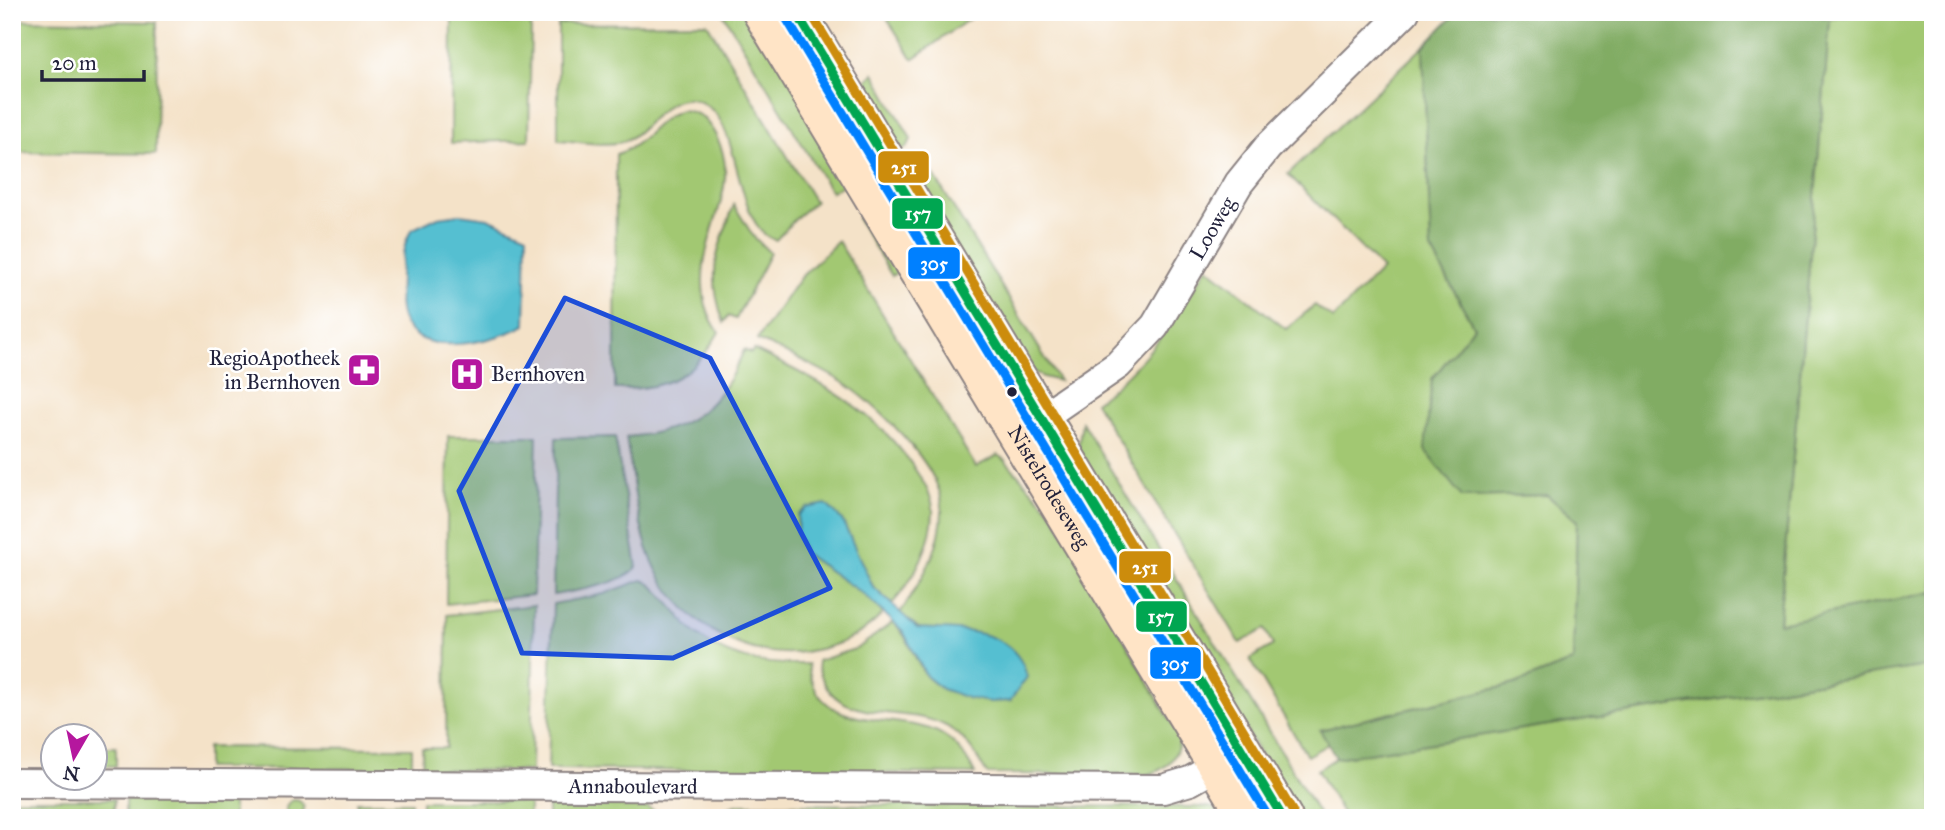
<svg xmlns="http://www.w3.org/2000/svg" width="1945" height="830" font-family="'IM FELL Great Primer',serif">
  <rect width="100%" height="100%" fill="#fff"/>
  <filter id="ink" filterUnits="userSpaceOnUse"><feTurbulence type="fractalNoise" baseFrequency=".0143" numOctaves="2"/><feDisplacementMap in="SourceGraphic" scale="14" xChannelSelector="R" yChannelSelector="G"/><feConvolveMatrix kernelMatrix="1 2 1 2 8 2 1 2 1" color-interpolation-filters="sRGB"/></filter>
  <filter id="wash" filterUnits="userSpaceOnUse"><feTurbulence type="fractalNoise" baseFrequency=".00686" numOctaves="4" result="noise"/><feDisplacementMap in="SourceGraphic" scale="28" xChannelSelector="R" yChannelSelector="G"/><feGaussianBlur stdDeviation="1.57" result="paint"/><feColorMatrix in="noise" values="0 0 0 0 0 0 0 0 0 0 0 0 0 0 0 0 0 1.4 0 .05"/><feComposite in="paint" operator="in"/></filter>
  <g filter="url(#wash)">
    <rect width="100%" height="100%" fill="#f4e2c8"/>
    <g fill="#a2c872" stroke="#627556" stroke-width="2">
      <path d="M452,12H476L486,23H531L529,140L451,143Z"/>
      <path d="M722,12H751L852,180L831,192Z"/>
      <path d="M883,12H979L913,59Z"/>
      <path d="M1870,12H1933V592L1779,624L1830,19Z"/>
      <path d="M12,20L157,22L156,154L12,152Z"/>
      <path d="M707,23L815,202L798,216L776,240C738,233 740,134 712,110C670,73 650,138 617,143C599,146 576,141 558,140V24Z"/>
      <path d="M1423,47L1431,249L1474,327L1432,379L1462,497L1547,495L1577,521L1573,661L1515,684L1321,730L1328,744L1307,756L1250,659L1273,645L1265,629L1240,643L1095,402C1144,367 1176,318 1207,267L1286,329L1315,305L1333,319L1382,269L1288,174Z"/>
      <path d="M874,73L911,139L908,146L894,155L861,86Z"/>
      <path d="M682,110C700,112 706,119 715,134C741,180 710,218 704,265C701,288 704,312 719,332C693,377 666,390 615,389L616,154C644,147 656,117 682,110Z"/>
      <path d="M932,172L1059,381L1043,377L1028,369L912,183Z"/>
      <path d="M734,205L753,236L770,253L736,319L728,316L724,323C706,274 717,251 734,205Z"/>
      <path d="M870,209L899,271L892,276L857,218Z"/>
      <path d="M838,241L976,467L998,455L1003,458L1053,513L1180,738C1177,759 1166,770 1146,775L987,774C976,755 966,737 946,726C900,702 829,731 817,661L858,648L893,622C908,636 913,656 924,673C938,694 987,703 1010,701L900,613C921,581 944,546 942,505C940,465 873,400 839,380C813,364 785,353 757,340L800,278Z"/>
      <path d="M744,350L751,353L754,350C818,380 879,411 918,474C924,483 932,496 933,508C934,541 914,580 892,604L873,587L842,520L798,515L797,533L804,553L863,594L883,613C861,639 826,651 793,653C728,656 667,609 647,547C636,512 632,474 626,437C689,432 720,407 744,350Z"/>
      <path d="M1082,422L1321,818H1298L1078,448Z"/>
      <path d="M448,436H537L533,595L446,604Z"/>
      <path d="M615,437L637,567C625,584 574,591 553,595L556,438Z"/>
      <path d="M642,580C656,582 679,618 691,629C725,661 764,665 808,664C816,733 885,713 930,729C951,736 966,755 975,774L548,769L553,604L604,594Z"/>
      <path d="M534,605L531,771L423,769L422,748H446L447,615Z"/>
      <path d="M1933,665V818H1652L1650,813L1634,818H1345L1317,770L1336,758Z"/>
      <rect x="95" y="747" width="21" height="19"/>
      <path d="M207,747L412,748V769L207,768Z"/>
      <rect x="12" y="799" width="102" height="19"/>
      <rect x="125" y="800" width="108" height="18"/>
      <circle cx="295" cy="809" r="9"/>
      <rect x="422" y="801" width="107" height="17"/>
      <path d="M548,801C576,802 647,794 661,818H548Z"/>
      <rect x="357" y="802" width="54" height="16"/>
      <path d="M740,804L1210,807L1236,818H717L727,808Z"/>
    </g>
    <path fill="#81ac64" stroke="#526750" stroke-width="2" d="M1457,12H1589L1590,16L1650,12L1658,16L1676,12H1808L1830,19L1779,623L1933,592V665L1336,758L1320,730L1515,684L1573,661L1577,521L1547,495L1462,497L1425,450L1432,379L1474,327L1431,249L1423,47Z"/>
    <g fill="#55bfd1" stroke="#3c7086" stroke-width="2">
      <path d="M460,214L488,218L527,235L525,325C496,341 421,361 403,320C397,307 400,290 400,277C401,260 403,246 411,230L438,217Z"/>
      <path d="M826,504L842,520L873,587L917,628C958,630 1016,627 1027,677L1010,701L989,702L967,698L942,689L926,676L903,631L863,594L804,553L797,534L798,515L806,508Z"/>
    </g>
  </g>
  <g filter="url(#ink)">
    <g fill="none" stroke-linecap="round" stroke-linejoin="round">
      <g stroke="#8b8282" stroke-width="32">
        <g id="street">
          <path id="s1" d="M1025,429L1118,365L1155,326L1239,183L1268,147L1405,12"/>
          <path id="s2" d="M12,783L1163,789L1190,781L1233,757"/>
        </g>
      </g>
      <g stroke="#8b8282" stroke-width="42">
        <g id="secondary">
          <path id="s3" d="M762,12L1249,818"/>
          <path d="M796,12L1283,818"/>
        </g>
      </g>
      <use href="#street" stroke="#fff" stroke-width="28"/>
      <use href="#secondary" stroke="#ffe4c6" stroke-width="38"/>
      <g stroke="#fff" stroke-width="14">
        <path id="bus-1" d="M796,12L1283,818"/>
      </g>
      <g stroke="#fff" stroke-width="14">
        <path id="bus-2" d="M786,18L1269,818"/>
      </g>
      <g stroke="#fff" stroke-width="14">
        <path id="bus-3" d="M810,12L1293,812"/>
      </g>
      <use href="#bus-1" stroke="#00a651" stroke-width="9"/>
      <use href="#bus-2" stroke="#0080ff" stroke-width="9"/>
      <use href="#bus-3" stroke="#cc8c0c" stroke-width="9"/>
    </g>
  </g>
  <path fill="#1d4ed8" fill-opacity="0.2" stroke="#1d4ed8" stroke-width="5" stroke-linejoin="round" d="M565,298L710,358L830,588L673,658L522,653L459,491Z"/>
  <defs>
    <g id="pharmacy-square" transform="scale(1.75)"><rect x="-9" y="-9" width="18" height="18" rx="4" fill="#b5179e" stroke="#fff"/><path d="M-2-6h4v4h4v4h-4v4h-4v-4h-4v-4h4Z" fill="#fff"/></g>
    <g id="hospital-square" transform="scale(1.75)"><rect x="-9" y="-9" width="18" height="18" rx="4" fill="#b5179e" stroke="#fff"/><path d="M-5-5h3v3.5h4V-5h3V5h-3V1.5h-4V5h-3Z" fill="#fff"/></g>
  </defs>
  <g fill-rule="evenodd">
    <use href="#pharmacy-square" x="364" y="370"/>
    <use href="#hospital-square" x="467" y="374"/>
  </g>
  <circle fill="#22223b" stroke="#fff" stroke-width="2.5" cx="1012" cy="392" r="6"/>
  <g text-anchor="middle" dominant-baseline="central" stroke-width="5" stroke-linejoin="round" paint-order="stroke">
    <g font-size="21" fill="#22223b" stroke="#fff">
      <text stroke="none"><textPath href="#s1" startOffset="280">Looweg</textPath></text>
      <text stroke="none"><textPath href="#s3" startOffset="555">Nistelrodeseweg</textPath></text>
      <text stroke="none"><textPath href="#s2" startOffset="621">Annaboulevard</textPath></text>
    </g>
    <g font-size="21" fill="#22223b" stroke="#fff" text-anchor="end">
      <text x="340" y="358">RegioApotheek<tspan x="340" dy="24">in Bernhoven</tspan></text>
      <text x="491" y="374" text-anchor="start">Bernhoven</text>
    </g>
  </g>
  <g stroke="#fff" stroke-width="2.5">
    <rect x="877" y="150" width="53" height="34" rx="7" fill="#cc8c0c"/>
    <rect x="891" y="197" width="53" height="33" rx="7" fill="#00a651"/>
    <rect x="907" y="246" width="54" height="34" rx="7" fill="#0080ff"/>
    <rect x="1118" y="550" width="54" height="34" rx="7" fill="#cc8c0c"/>
    <rect x="1135" y="600" width="53" height="33" rx="7" fill="#00a651"/>
    <rect x="1149" y="646" width="53" height="34" rx="7" fill="#0080ff"/>
  </g>
  <g font-size="19" text-anchor="middle" font-weight="bold" fill="#fff">
    <text x="904" y="174">251</text>
    <text x="918" y="220">157</text>
    <text x="934" y="270">305</text>
    <text x="1145" y="574">251</text>
    <text x="1161" y="623">157</text>
    <text x="1175" y="670">305</text>
  </g>
  <rect width="1945" height="830" fill="none" stroke="#fff" stroke-width="42"/>
  <g transform="translate(74 757) rotate(189)"><circle r="33" fill="#ffffff" stroke="#a7a7b1" stroke-width="2"/>
  <path d="M0-5L12 26L0 18L-12 26Z" fill="#b5179e"/>
  <text y="-10" font-size="19" font-weight="bold" text-anchor="middle" fill="#22223b">N</text>
  </g>
  <path d="M42 70v10h102v-10" fill="none" stroke="#22223b" stroke-width="3.5"/>
  <text x="52" y="70" font-size="21" fill="#22223b" stroke="#ffffff" stroke-width="5" paint-order="stroke">20 m</text>
</svg>
